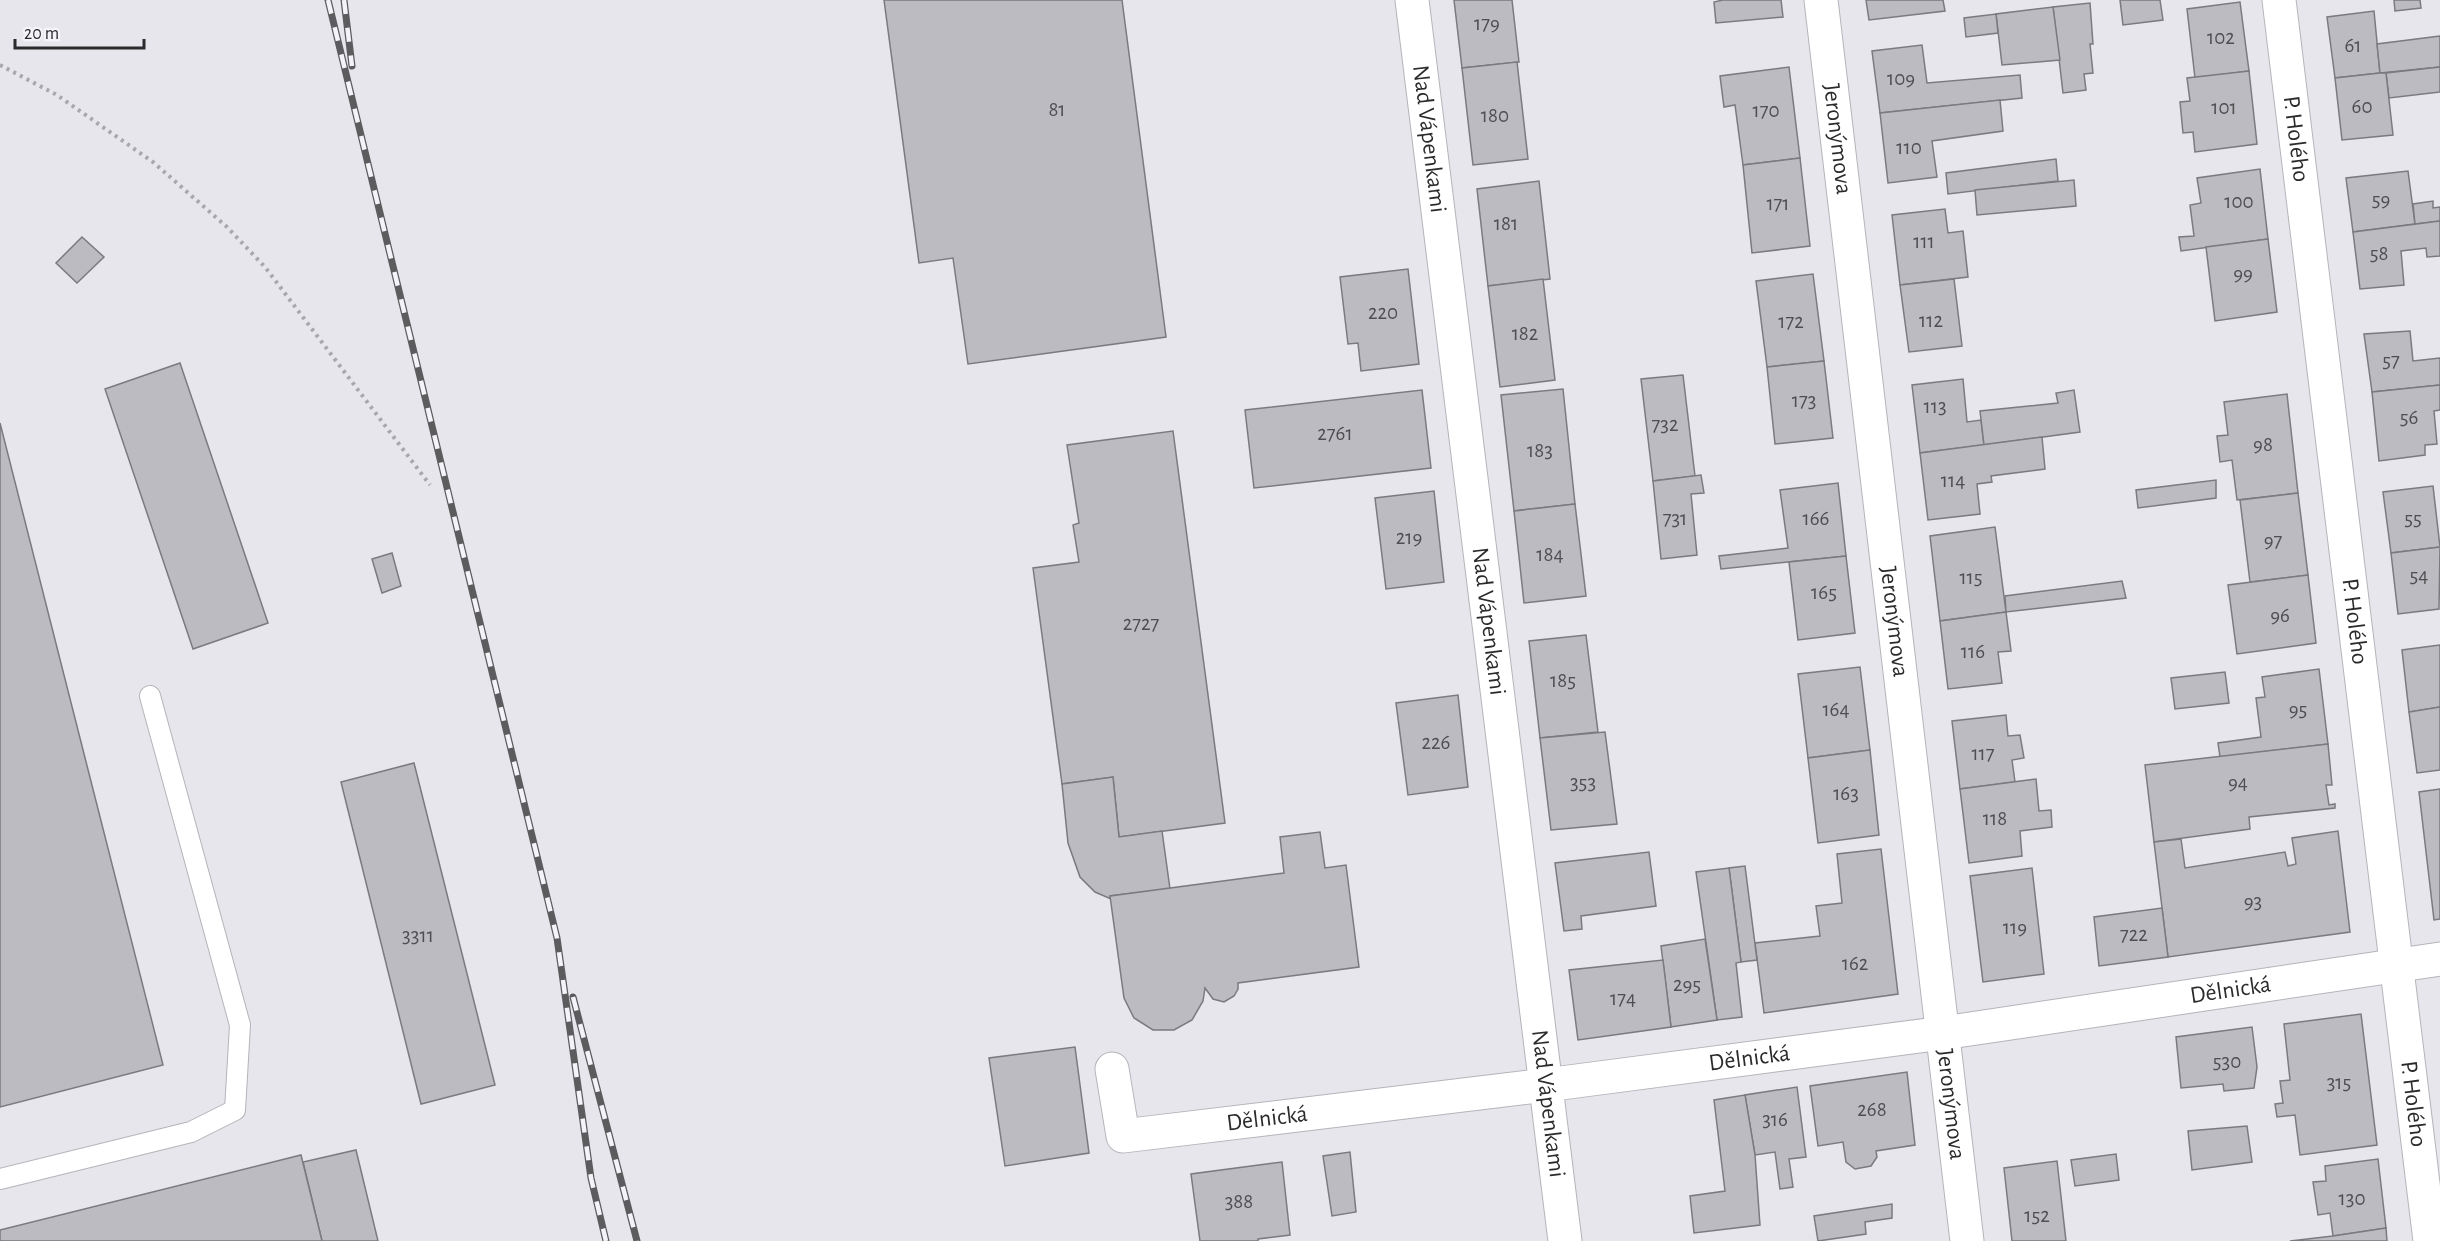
<svg xmlns="http://www.w3.org/2000/svg" width="2440" height="1241" font-family="'Alegreya Sans',sans-serif">
  <rect width="100%" height="100%" fill="#e6e6ec"/>
  <g fill="#bbbbc1" stroke="#7a7a80" stroke-width="1.5">
    <path d="M884,0H1122L1166,337L968,364L953,258L919,263Z"/>
    <path d="M1454,0H1512L1519,62L1462,68Z"/>
    <path d="M1723,0H1781L1783,17L1716,23L1714,2Z"/>
    <path d="M1866,0H1943L1945,11L1869,20Z"/>
    <path d="M2120,0H2160L2163,20L2123,25Z"/>
    <path d="M2394,0H2420L2421,8L2395,11Z"/>
    <path d="M2240,2L2249,71L2195,78L2187,9Z"/>
    <path d="M2090,3L2093,44H2090L2093,73L2084,74L2086,90L2063,93L2053,7Z"/>
    <path d="M2053,7L2060,60L2002,65L1996,14Z"/>
    <path d="M2374,11L2380,73L2335,78L2327,17Z"/>
    <path d="M1996,14L1998,33L1966,37L1964,18Z"/>
    <path d="M2440,36V67L2380,73L2377,44Z"/>
    <path d="M1922,45L1927,83L2020,75L2022,98L1880,113L1872,51Z"/>
    <path d="M1517,62L1528,159L1473,165L1462,68Z"/>
    <path d="M1789,67L1800,158L1743,165L1735,105L1724,107L1720,76Z"/>
    <path d="M2440,67V92L2389,98L2386,73Z"/>
    <path d="M2249,71L2257,144L2195,152L2193,132L2183,133L2180,102L2190,101L2187,78Z"/>
    <path d="M2380,73H2386L2393,135L2342,140L2335,78Z"/>
    <path d="M2000,100L2003,131L1932,141L1937,177L1888,183L1880,113Z"/>
    <path d="M1800,158L1810,246L1752,253L1743,165Z"/>
    <path d="M2056,159L2058,181L1948,194L1946,173Z"/>
    <path d="M2260,169L2268,239L2181,251L2179,237L2194,236L2190,205L2201,203L2197,178Z"/>
    <path d="M2408,171L2415,224L2353,232L2346,178Z"/>
    <path d="M2074,180L2076,206L1977,215L1975,190Z"/>
    <path d="M1539,181L1550,279L1488,286L1477,189Z"/>
    <path d="M2433,201V208L2440,207V221L2415,224L2413,204Z"/>
    <path d="M1945,209L1948,233L1963,231L1968,277L1900,285L1892,215Z"/>
    <path d="M2440,221V256L2427,257L2426,248L2401,251L2404,285L2360,289L2353,232Z"/>
    <path d="M82,237L104,257L77,283L56,263Z"/>
    <path d="M2268,239L2277,312L2215,321L2206,247Z"/>
    <path d="M1408,269L1419,364L1361,371L1358,343L1348,344L1340,277Z"/>
    <path d="M1813,274L1824,361L1767,367L1756,281Z"/>
    <path d="M1543,279L1555,380L1500,387L1488,286Z"/>
    <path d="M1954,279L1962,346L1909,352L1900,285Z"/>
    <path d="M2410,331L2413,361L2440,358V385L2372,392L2364,334Z"/>
    <path d="M1824,361L1833,438L1775,444L1767,367Z"/>
    <path d="M180,363L268,623L193,649L105,389Z"/>
    <path d="M1683,375L1695,476L1653,481L1641,379Z"/>
    <path d="M1963,379L1967,422L1981,420L1984,445L1920,453L1912,385Z"/>
    <path d="M2440,385V410L2434,411L2437,444L2425,445V455L2379,461L2372,392Z"/>
    <path d="M1563,389L1575,504L1514,511L1501,395Z"/>
    <path d="M1422,390L1431,468L1254,488L1245,410Z"/>
    <path d="M2074,390L2080,432L1984,445L1980,411L2058,403L2056,393Z"/>
    <path d="M2287,394L2298,493L2237,500L2232,460L2220,462L2217,436L2228,435L2224,402Z"/>
    <path d="M0,423L163,1065L0,1107Z"/>
    <path d="M1173,431L1225,823L1119,837L1113,777L1062,784L1033,568L1079,562L1073,525L1079,523L1067,445Z"/>
    <path d="M2042,437L2045,469L1991,476L1992,482L1977,484L1980,514L1928,520L1920,453Z"/>
    <path d="M1701,475L1704,493L1691,494L1697,555L1661,559L1653,481Z"/>
    <path d="M2216,480V498L2138,508L2136,490Z"/>
    <path d="M1838,483L1846,556L1721,569L1719,556L1788,548L1780,490Z"/>
    <path d="M2433,486L2440,547L2391,553L2383,492Z"/>
    <path d="M1434,491L1444,582L1386,589L1375,498Z"/>
    <path d="M2298,493L2308,575L2250,582L2240,500Z"/>
    <path d="M1575,504L1586,596L1524,603L1514,511Z"/>
    <path d="M1995,527L2006,612L1940,621L1930,536Z"/>
    <path d="M2440,547L2439,609L2398,614L2391,553Z"/>
    <path d="M392,553L401,586L382,593L372,559Z"/>
    <path d="M1846,556L1855,633L1798,640L1789,562Z"/>
    <path d="M2308,575L2316,643L2237,654L2228,585Z"/>
    <path d="M2122,581L2126,598L2006,612L2005,596Z"/>
    <path d="M2006,612L2011,651L1998,652L2002,683L1948,689L1940,621Z"/>
    <path d="M1586,635L1598,732L1540,738L1529,641Z"/>
    <path d="M2440,645V707L2409,712L2402,650Z"/>
    <path d="M1860,667L1870,750L1808,758L1798,674Z"/>
    <path d="M2319,669L2328,744L2220,757L2218,743L2261,737L2256,698L2265,697L2262,677Z"/>
    <path d="M2225,672L2229,703L2175,709L2171,678Z"/>
    <path d="M1458,695L1468,787L1408,795L1396,703Z"/>
    <path d="M2440,707V770L2417,773L2409,712Z"/>
    <path d="M2006,715L2008,736L2020,735L2024,758L2012,760L2015,782L1960,789L1952,721Z"/>
    <path d="M1605,732L1617,824L1551,830L1540,738Z"/>
    <path d="M2328,744L2332,785H2326L2329,805L2335,804V808L2249,817L2250,829L2154,842L2145,765Z"/>
    <path d="M1870,750L1879,835L1818,843L1808,758Z"/>
    <path d="M414,763L495,1085L421,1104L341,782Z"/>
    <path d="M1113,777L1119,837L1162,831L1170,889L1110,896L1111,899L1095,892L1080,877L1068,843L1062,784Z"/>
    <path d="M2036,779L2039,811L2051,810L2052,827L2020,831L2022,856L1969,863L1960,789Z"/>
    <path d="M2440,789V919L2434,920L2419,792Z"/>
    <path d="M2338,831L2350,932L2168,957L2154,842L2181,839L2185,868L2285,852L2288,866L2296,864L2292,838Z"/>
    <path d="M1320,832L1325,868L1346,865L1359,967L1238,983V989L1234,996L1224,1002L1213,999L1205,988L1203,1001L1192,1020L1174,1030H1153L1134,1018L1124,998L1110,896L1284,873L1280,837Z"/>
    <path d="M1881,849L1898,994L1764,1013L1755,943L1820,936L1816,906L1842,903L1837,854Z"/>
    <path d="M1649,852L1656,906L1581,916L1582,929L1564,931L1555,863Z"/>
    <path d="M1745,866L1757,960L1741,962L1729,868Z"/>
    <path d="M1729,868L1741,962L1736,963L1742,1017L1717,1020L1696,872Z"/>
    <path d="M2032,868L2044,974L1983,982L1970,876Z"/>
    <path d="M2162,908L2168,957L2099,966L2094,917Z"/>
    <path d="M1705,939L1717,1020L1671,1027L1661,946Z"/>
    <path d="M1663,960L1671,1027L1578,1040L1569,970Z"/>
    <path d="M2361,1014L2377,1145L2300,1155L2295,1115L2277,1117L2275,1104L2283,1103L2280,1081L2290,1080L2284,1024Z"/>
    <path d="M2252,1027L2257,1067L2254,1088L2224,1091L2223,1084L2181,1088L2176,1037Z"/>
    <path d="M1075,1047L1089,1153L1005,1166L989,1058Z"/>
    <path d="M1907,1072L1915,1145L1876,1151L1877,1157L1871,1166L1855,1169L1846,1162L1843,1142L1818,1146L1810,1086Z"/>
    <path d="M1797,1087L1806,1157L1789,1159L1793,1187L1780,1189L1775,1152L1755,1155L1745,1095Z"/>
    <path d="M1745,1095L1755,1155L1760,1225L1694,1233L1690,1196L1725,1191L1714,1100Z"/>
    <path d="M2247,1126L2252,1162L2192,1170L2188,1131Z"/>
    <path d="M356,1150L378,1241H322L303,1162Z"/>
    <path d="M1350,1152L1356,1212L1332,1216L1323,1156Z"/>
    <path d="M2116,1154L2119,1180L2075,1186L2071,1160Z"/>
    <path d="M301,1155L322,1241H0V1230Z"/>
    <path d="M2378,1159L2386,1228L2333,1236L2330,1213L2318,1215L2313,1182L2326,1181L2325,1166Z"/>
    <path d="M2057,1161L2066,1241H2012L2004,1168Z"/>
    <path d="M1282,1162L1290,1235L1258,1239V1241H1200L1191,1174Z"/>
    <path d="M1892,1204V1218L1865,1222L1866,1234L1818,1241L1814,1216Z"/>
    <path d="M2386,1228L2387,1241H2290L2333,1236Z"/>
  </g>
  <g fill="none" stroke-linecap="round" stroke-linejoin="round">
    <g stroke="#b4b4ba" stroke-width="22">
      <path id="lane" d="M0,1179L191,1132L235,1110L240,1025L150,696"/>
    </g>
    <g stroke="#b4b4ba" stroke-width="35">
      <g id="street">
        <path id="s1" d="M1412,0L1565,1241"/>
        <path id="s2" d="M1821,0L1967,1241"/>
        <path id="s3" d="M2279,0L2430,1241"/>
        <path id="s4" d="M1112,1069L1123,1136L1546,1085L1943,1033L2440,959"/>
      </g>
    </g>
    <path stroke="#a7a7ac" stroke-width="4" stroke-dasharray="3 4.5" stroke-linecap="butt" d="M0,65L57,95L153,162L227,227L265,267L430,485"/>
    <use href="#lane" stroke="#fff" stroke-width="20"/>
    <use href="#street" stroke="#fff" stroke-width="33"/>
    <g stroke="#5c5c5f" stroke-width="7">
      <g id="rail">
        <path d="M328,0L557,938L591,1178L606,1241"/>
        <path d="M344,0L352,66"/>
        <path d="M573,997L637,1241"/>
      </g>
    </g>
    <use href="#rail" stroke="#f3f3f9" stroke-width="4.5" stroke-dasharray="14" stroke-linecap="butt"/>
  </g>
  <g text-anchor="middle" dominant-baseline="central" stroke-width="5" stroke-linejoin="round" paint-order="stroke">
    <g font-size="21" fill="#4f4f52">
      <text x="1487" y="23">179</text>
      <text x="2221" y="37">102</text>
      <text x="2353" y="45">61</text>
      <text x="1901" y="78">109</text>
      <text x="2362" y="106">60</text>
      <text x="2224" y="107">101</text>
      <text x="1057" y="109">81</text>
      <text x="1766" y="110">170</text>
      <text x="1495" y="115">180</text>
      <text x="1909" y="147">110</text>
      <text x="2381" y="199">59</text>
      <text x="2239" y="201">100</text>
      <text x="1778" y="203">171</text>
      <text x="1506" y="223">181</text>
      <text x="1924" y="241">111</text>
      <text x="2379" y="253">58</text>
      <text x="2243" y="273">99</text>
      <text x="1383" y="312">220</text>
      <text x="1931" y="320">112</text>
      <text x="1791" y="321">172</text>
      <text x="1525" y="333">182</text>
      <text x="2391" y="360">57</text>
      <text x="1804" y="400">173</text>
      <text x="1935" y="406">113</text>
      <text x="2409" y="417">56</text>
      <text x="1665" y="424">732</text>
      <text x="1335" y="433">2761</text>
      <text x="2263" y="444">98</text>
      <text x="1540" y="450">183</text>
      <text x="1953" y="480">114</text>
      <text x="1675" y="518">731</text>
      <text x="1816" y="518">166</text>
      <text x="2413" y="518">55</text>
      <text x="1409" y="537">219</text>
      <text x="2273" y="540">97</text>
      <text x="1550" y="554">184</text>
      <text x="2419" y="575">54</text>
      <text x="1971" y="577">115</text>
      <text x="1824" y="592">165</text>
      <text x="2280" y="615">96</text>
      <text x="1141" y="623">2727</text>
      <text x="1973" y="651">116</text>
      <text x="1563" y="680">185</text>
      <text x="1836" y="709">164</text>
      <text x="2298" y="709">95</text>
      <text x="1436" y="742">226</text>
      <text x="1983" y="753">117</text>
      <text x="1583" y="782">353</text>
      <text x="2238" y="782">94</text>
      <text x="1846" y="793">163</text>
      <text x="1995" y="818">118</text>
      <text x="2253" y="901">93</text>
      <text x="2015" y="927">119</text>
      <text x="2134" y="934">722</text>
      <text x="418" y="935">3311</text>
      <text x="1855" y="963">162</text>
      <text x="1687" y="984">295</text>
      <text x="1623" y="998">174</text>
      <text x="2227" y="1061">530</text>
      <text x="2339" y="1082">315</text>
      <text x="1872" y="1109">268</text>
      <text x="1775" y="1119">316</text>
      <text x="2352" y="1198">130</text>
      <text x="1239" y="1201">388</text>
      <text x="2037" y="1215">152</text>
    </g>
    <g font-size="24" fill="#2b2b2d" stroke="#f3f3f9">
      <text stroke="none"><textPath href="#s1" startOffset="140">Nad Vápenkami</textPath></text>
      <text stroke="none"><textPath href="#s2" startOffset="140">Jeronýmova</textPath></text>
      <text stroke="none"><textPath href="#s3" startOffset="140">P. Holého</textPath></text>
      <text stroke="none"><textPath href="#s1" startOffset="626">Nad Vápenkami</textPath></text>
      <text stroke="none"><textPath href="#s2" startOffset="626">Jeronýmova</textPath></text>
      <text stroke="none"><textPath href="#s3" startOffset="626">P. Holého</textPath></text>
      <text stroke="none"><textPath href="#s4" startOffset="1185">Dělnická</textPath></text>
      <text stroke="none"><textPath href="#s4" startOffset="699">Dělnická</textPath></text>
      <text stroke="none"><textPath href="#s1" startOffset="1112">Nad Vápenkami</textPath></text>
      <text stroke="none"><textPath href="#s2" startOffset="1112">Jeronýmova</textPath></text>
      <text stroke="none"><textPath href="#s3" startOffset="1112">P. Holého</textPath></text>
      <text stroke="none"><textPath href="#s4" startOffset="213">Dělnická</textPath></text>
    </g>
  </g>
  <path d="M15 39v9h129v-9" fill="none" stroke="#2b2b2d" stroke-width="3"/>
  <text x="24" y="39" font-size="18" fill="#2b2b2d" stroke="#f3f3f9" stroke-width="4.5" paint-order="stroke">20 m</text>
</svg>
